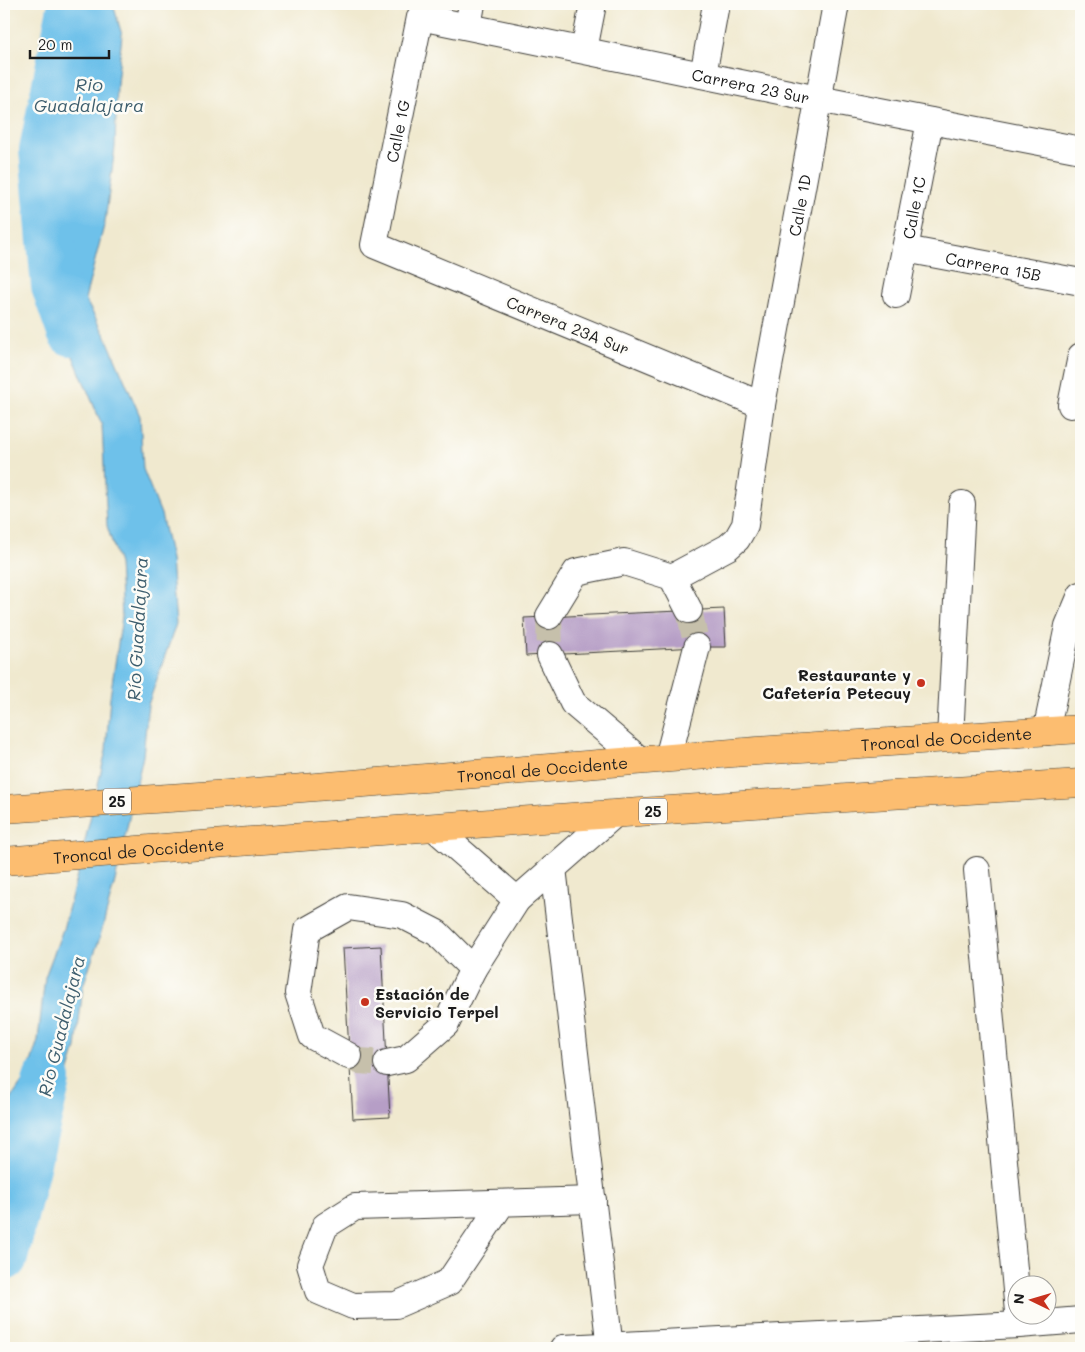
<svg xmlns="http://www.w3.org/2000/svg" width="1085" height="1352" font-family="Mali,sans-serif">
  <rect width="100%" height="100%" fill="#fdfcf7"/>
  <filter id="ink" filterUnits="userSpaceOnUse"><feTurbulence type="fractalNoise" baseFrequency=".02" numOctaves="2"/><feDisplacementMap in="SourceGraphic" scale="10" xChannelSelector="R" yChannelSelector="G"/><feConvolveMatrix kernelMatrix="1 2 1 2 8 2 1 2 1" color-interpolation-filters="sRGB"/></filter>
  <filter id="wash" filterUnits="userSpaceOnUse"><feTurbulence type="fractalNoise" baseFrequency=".0096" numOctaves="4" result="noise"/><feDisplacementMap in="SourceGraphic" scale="20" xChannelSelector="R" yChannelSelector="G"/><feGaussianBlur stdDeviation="1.12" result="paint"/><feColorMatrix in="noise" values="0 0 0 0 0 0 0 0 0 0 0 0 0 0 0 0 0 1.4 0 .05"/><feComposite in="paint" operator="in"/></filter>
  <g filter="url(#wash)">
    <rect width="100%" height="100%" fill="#f0e9cf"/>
    <path fill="#6ec1ea" stroke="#456e83" d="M73,4H113L122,35L117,84L115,147L105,222L85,299L106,337L140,416L143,469L161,514L171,559L176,624L148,705L143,756L115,881L99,940L83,986L76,1048L62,1093L38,1127L23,1166L4,1190V1109L27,1075L38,1040L45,977L63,929L78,871L106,750L110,697L122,617L119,564L107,526L102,425L72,354L44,304L68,215L61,147L62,89L73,40Z"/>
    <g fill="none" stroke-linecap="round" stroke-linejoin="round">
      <g stroke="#6ec1ea" stroke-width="48">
        <path d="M71,332L55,286L43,150L72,4"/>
        <path d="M4,1257L47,1080"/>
      </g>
    </g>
    <g id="blocks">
      <g fill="#b69ec6">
        <path d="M724,609L726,647H697L526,656L524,618Z"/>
        <path d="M381,946L390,1117L353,1119L343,948Z"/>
      </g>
    </g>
  </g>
  <g filter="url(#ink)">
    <use href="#blocks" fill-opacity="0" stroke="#3c3b37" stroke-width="1"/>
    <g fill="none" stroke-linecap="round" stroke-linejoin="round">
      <g stroke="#c6c0ab" stroke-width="26" stroke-dasharray="26 13" stroke-linecap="butt">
        <path d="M689,610L697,647"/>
        <path d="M549,616L550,655"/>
        <path d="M349,1056L358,1061L387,1063"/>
      </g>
      <g stroke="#3c3b37" stroke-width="28">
        <g id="minor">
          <path d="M468,26L472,4"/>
          <path d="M584,50L593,4"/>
          <path d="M703,75L716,4"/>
          <path id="s1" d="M905,249L1081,282"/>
          <path id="s2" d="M896,295L930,121"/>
          <path id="s3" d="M762,405L374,245L420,17L818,99L1081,150"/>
          <path d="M1071,405L1081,356"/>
          <path id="s4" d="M672,577L728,547L737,539L745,525L762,405L836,4"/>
          <path d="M549,616L576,572L624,562L672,577L689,610"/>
          <path d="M550,655L573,703L640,760"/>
          <path d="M1046,732L1068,626L1081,595"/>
          <path d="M950,738L962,504"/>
          <path d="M668,758L697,647"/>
          <path d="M433,827L517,900L615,814"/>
          <path d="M553,868L610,1348"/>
          <path d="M977,870L1018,1312"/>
          <path d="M473,969L517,900"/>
          <path d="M349,1056L312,1036L298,993L307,930L348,907L402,915L437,933L473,969L446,1024L406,1059L387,1063"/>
          <path d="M502,1203L449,1282L396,1305L353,1306L318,1291L310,1265L325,1226L355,1207L593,1200"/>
          <path d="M563,1348L1019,1325L1081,1320"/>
        </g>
      </g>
      <g stroke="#3c3b37" stroke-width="29">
        <g id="highway">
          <path id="s5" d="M4,809L229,794L757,751L1081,729"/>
          <path id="s6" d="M4,861C363,831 722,805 1081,783"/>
        </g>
      </g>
      <use href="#minor" stroke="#fff" stroke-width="26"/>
      <use href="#highway" stroke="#fcbd6f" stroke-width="28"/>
    </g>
  </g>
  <g fill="#c8321e" stroke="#fdfcf7" stroke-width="2">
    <circle cx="921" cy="683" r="5"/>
    <circle cx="365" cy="1002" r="5"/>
  </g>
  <g text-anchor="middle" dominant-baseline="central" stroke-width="5" stroke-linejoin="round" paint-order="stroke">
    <g fill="#fdfcf7" stroke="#605f5e" stroke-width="1">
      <rect x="103" y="788.5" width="28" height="25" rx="4"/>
      <rect x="639" y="798.5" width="28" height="25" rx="4"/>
    </g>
    <g font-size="15" font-weight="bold" fill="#1c1c1c">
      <text x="117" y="801">25</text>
      <text x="653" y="811">25</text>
    </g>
    <g font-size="16" fill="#1c1c1c" stroke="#fdfcf7">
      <text stroke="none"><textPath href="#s3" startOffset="990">Carrera 23 Sur</textPath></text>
      <text stroke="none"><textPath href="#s3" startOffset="536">Calle 1G</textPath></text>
      <text stroke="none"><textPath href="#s4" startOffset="416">Calle 1D</textPath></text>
      <text stroke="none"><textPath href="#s2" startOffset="89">Calle 1C</textPath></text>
      <text stroke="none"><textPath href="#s1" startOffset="90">Carrera 15B</textPath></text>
      <text transform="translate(568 325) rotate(22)">Carrera 23A Sur</text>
      <text stroke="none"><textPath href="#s5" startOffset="945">Troncal de Occidente</textPath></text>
      <text stroke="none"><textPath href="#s5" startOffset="540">Troncal de Occidente</textPath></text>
      <text stroke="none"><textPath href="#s6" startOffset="135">Troncal de Occidente</textPath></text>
    </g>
    <g font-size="16" font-weight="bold" fill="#1c1c1c" stroke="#fdfcf7" text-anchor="end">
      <text x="911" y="674">Restaurante y<tspan x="911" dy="18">Cafetería Petecuy</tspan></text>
      <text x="375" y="993" text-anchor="start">Estación de<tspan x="375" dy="18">Servicio Terpel</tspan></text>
    </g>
    <g font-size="18" font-style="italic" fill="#3d5e6e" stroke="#fdfcf7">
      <text x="89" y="84">Rio<tspan x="89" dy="21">Guadalajara</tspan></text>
      <text transform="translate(137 629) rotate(-87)">Río Guadalajara</text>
      <text transform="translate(61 1026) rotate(-76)">Río Guadalajara</text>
    </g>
  </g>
  <rect width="1085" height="1352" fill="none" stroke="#fdfcf7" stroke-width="20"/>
  <g transform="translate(1032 1300) rotate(275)"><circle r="24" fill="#fdfcf7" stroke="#a3a29f"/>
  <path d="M0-4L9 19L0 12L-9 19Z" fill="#c8321e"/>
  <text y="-8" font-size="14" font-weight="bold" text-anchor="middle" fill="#1c1c1c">N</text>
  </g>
  <path d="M30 50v8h79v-8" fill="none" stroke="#1c1c1c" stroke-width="2.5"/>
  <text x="38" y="50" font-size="15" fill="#1c1c1c" stroke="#fdfcf7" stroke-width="4" paint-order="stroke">20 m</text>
</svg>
